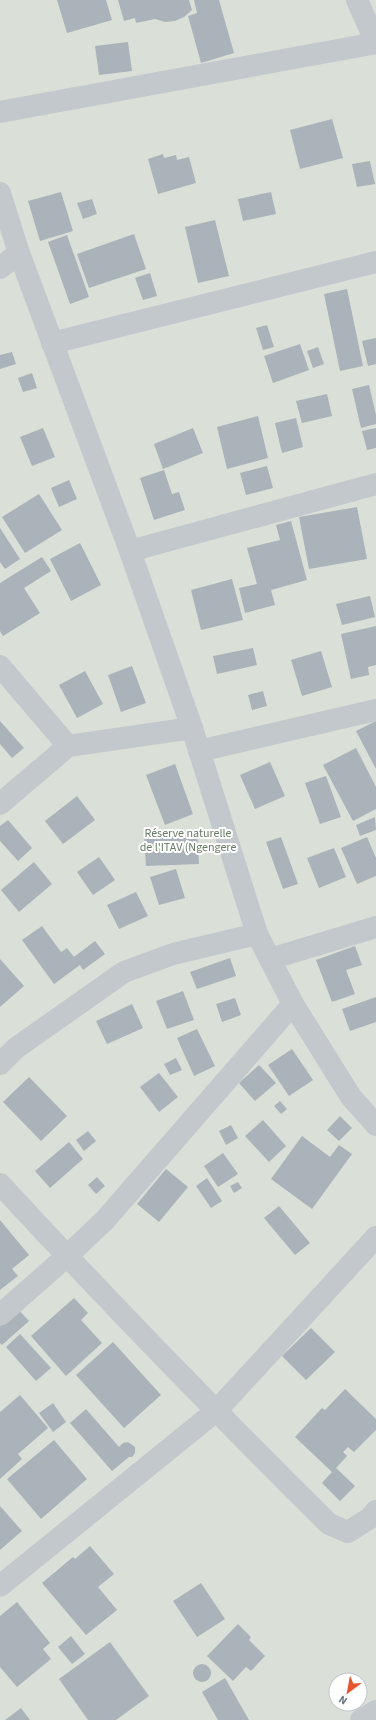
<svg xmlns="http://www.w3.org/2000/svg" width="376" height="1720" font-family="'Source Sans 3',sans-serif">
  <rect width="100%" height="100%" fill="#fafaf8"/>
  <path fill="#dadfd7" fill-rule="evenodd" d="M0,0H376V1720H0ZM336,1680H360V1704H336Z"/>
  <g fill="#aab3b9">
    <path d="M57,0H106L112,20L67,33Z"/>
    <path d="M118,0H189L192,10L184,17L175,21L165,22L155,19L136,23L135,18L124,21Z"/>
    <path d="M194,0H219L234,53L201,63L188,16L197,13Z"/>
    <path d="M128,42L132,71L99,75L95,46Z"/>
    <path d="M332,119L343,158L300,169L290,130Z"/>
    <path d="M163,154L164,158L176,155L177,160L189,157L196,183L158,194L148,159Z"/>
    <path d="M370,161L375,184L357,187L352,164Z"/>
    <path d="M61,192L73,231L40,241L28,201Z"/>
    <path d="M271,192L276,214L243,221L238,199Z"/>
    <path d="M92,199L97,214L83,219L77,203Z"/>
    <path d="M215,220L229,276L198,283L185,227Z"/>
    <path d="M134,234L146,269L89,288L77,254Z"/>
    <path d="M67,235L89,297L70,304L48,242Z"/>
    <path d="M150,273L157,296L143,300L135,278Z"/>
    <path d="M347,289L363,366L340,371L324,294Z"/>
    <path d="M267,325L274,347L263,350L256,328Z"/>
    <path d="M376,338V364L368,366L362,341Z"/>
    <path d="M300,344L309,370L273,383L264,356Z"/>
    <path d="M318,347L324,364L313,368L307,351Z"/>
    <path d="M12,352L16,364L0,369V355Z"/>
    <path d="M32,373L37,388L23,392L18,378Z"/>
    <path d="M369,385L376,415V424L361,428L352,389Z"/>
    <path d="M327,394L332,416L302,423L296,401Z"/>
    <path d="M258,416L268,458L227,469L217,427Z"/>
    <path d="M296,418L303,447L282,453L275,423Z"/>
    <path d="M43,428L55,457L32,466L20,437Z"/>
    <path d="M193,428L203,453L163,469L154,444Z"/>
    <path d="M376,428V448L367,450L362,431Z"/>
    <path d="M267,466L273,488L246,495L240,473Z"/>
    <path d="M164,470L172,494L179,492L185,510L154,520L140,478Z"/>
    <path d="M69,480L77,499L59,507L51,488Z"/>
    <path d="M39,494L62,530L25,553L2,517Z"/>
    <path d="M357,507L367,559L309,569L299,517Z"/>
    <path d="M291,521L307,580L271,590L275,605L245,613L239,588L257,584L247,548L280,540L276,525Z"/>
    <path d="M0,528L20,559L5,569L0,562Z"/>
    <path d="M80,543L101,585L71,601L50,559Z"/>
    <path d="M42,557L51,571L24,588L40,613L3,636L0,631V583Z"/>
    <path d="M232,579L243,620L201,630L191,590Z"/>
    <path d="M370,596L375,617L342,625L336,604Z"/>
    <path d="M376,626V665L368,667L369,675L351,679L341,634Z"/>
    <path d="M253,648L257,665L217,674L213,656Z"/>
    <path d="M321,651L332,687L302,696L291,660Z"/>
    <path d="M132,666L146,703L121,712L108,675Z"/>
    <path d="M85,671L103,704L77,718L59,685Z"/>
    <path d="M263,691L267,706L252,710L248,695Z"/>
    <path d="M0,721L24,748L12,758L0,744Z"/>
    <path d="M376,721V769L356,731Z"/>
    <path d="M356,748L376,787V809L353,821L323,765Z"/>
    <path d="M270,762L285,796L255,809L240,775Z"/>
    <path d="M175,764L193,814L165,825L146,775Z"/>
    <path d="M326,776L341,817L320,824L305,783Z"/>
    <path d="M77,796L95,820L63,844L45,821Z"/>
    <path d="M375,817L376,830L360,836L356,825Z"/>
    <path d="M8,820L32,848L18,861L0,841V826Z"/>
    <path d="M197,832L199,864L146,866L144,835Z"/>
    <path d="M281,837L298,884L283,889L266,842Z"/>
    <path d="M367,837L376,858V876L357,884L341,848Z"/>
    <path d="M334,848L346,877L319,888L307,858Z"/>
    <path d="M99,857L115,880L93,895L77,872Z"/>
    <path d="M34,862L52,884L19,912L1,890Z"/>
    <path d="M176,869L185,898L159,905L150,877Z"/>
    <path d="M136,892L148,916L119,929L107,905Z"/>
    <path d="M42,926L61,952L67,948L74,957L95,941L105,954L83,970L80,965L54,984L22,940Z"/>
    <path d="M355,946L362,965L346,970L355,994L332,1002L316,960Z"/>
    <path d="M230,958L236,976L197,989L190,972Z"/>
    <path d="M0,959L24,986L0,1007Z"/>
    <path d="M183,991L194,1020L167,1029L156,1001Z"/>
    <path d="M376,997V1022L350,1031L342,1009Z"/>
    <path d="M235,998L241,1015L222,1022L216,1004Z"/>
    <path d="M132,1004L143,1028L107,1044L96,1021Z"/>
    <path d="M197,1029L215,1066L194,1076L177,1038Z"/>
    <path d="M292,1049L313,1080L289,1096L268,1065Z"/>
    <path d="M176,1058L182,1070L170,1075L164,1064Z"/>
    <path d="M259,1065L276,1083L255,1101L239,1083Z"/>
    <path d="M159,1073L178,1097L159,1112L140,1087Z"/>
    <path d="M29,1077L67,1116L41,1141L3,1102Z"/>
    <path d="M280,1101L287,1109L281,1114L274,1106Z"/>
    <path d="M340,1116L352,1128L339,1141L327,1130Z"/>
    <path d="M263,1120L286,1146L269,1162L245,1136Z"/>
    <path d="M231,1125L238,1138L226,1145L219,1131Z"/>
    <path d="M88,1131L96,1141L84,1151L76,1140Z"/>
    <path d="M302,1136L330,1157L339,1145L352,1154L312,1209L271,1179Z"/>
    <path d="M69,1142L83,1159L50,1188L35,1171Z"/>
    <path d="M223,1153L238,1174L218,1187L204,1166Z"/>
    <path d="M166,1169L188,1187L159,1222L137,1204Z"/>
    <path d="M97,1177L105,1186L96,1194L88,1185Z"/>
    <path d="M207,1178L222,1201L211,1208L196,1186Z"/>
    <path d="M238,1182L242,1188L234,1193L230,1186Z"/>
    <path d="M279,1206L310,1243L295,1255L264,1218Z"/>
    <path d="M0,1220L29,1255L12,1269L18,1276L0,1290Z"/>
    <path d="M74,1298L88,1313L81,1320L102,1343L66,1376L31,1336Z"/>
    <path d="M16,1307L29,1321L2,1345L0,1343V1321Z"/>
    <path d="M311,1328L335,1352L306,1380L282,1356Z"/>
    <path d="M20,1334L51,1368L36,1381L6,1347Z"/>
    <path d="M113,1342L161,1395L124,1428L76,1375Z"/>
    <path d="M345,1389L376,1419V1430L354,1452L348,1447L343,1452L347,1456L336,1468L355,1486L340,1501L322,1483L332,1472L295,1437L322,1408L325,1410Z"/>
    <path d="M20,1395L48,1428L18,1454L22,1459L0,1479V1412Z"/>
    <path d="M53,1403L66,1422L53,1432L39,1413Z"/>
    <path d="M86,1409L119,1447L123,1443L128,1442L135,1447V1453L132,1457H129L112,1471L70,1423Z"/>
    <path d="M54,1440L87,1479L41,1519L7,1479Z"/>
    <path d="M0,1506L22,1531L0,1550Z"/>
    <path d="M90,1546L114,1574L98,1587L117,1610L86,1635L42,1583L73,1557L75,1559Z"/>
    <path d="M201,1583L225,1619L197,1637L173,1601Z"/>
    <path d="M17,1602L50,1643L43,1649L51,1659L17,1687L0,1667V1616Z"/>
    <path d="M238,1624L251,1637L249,1640L265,1656L251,1671L246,1667L233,1681L207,1656Z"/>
    <path d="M71,1636L85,1654L72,1664L58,1647Z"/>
    <path d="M110,1642L149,1696L116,1720H88L59,1679Z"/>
    <circle cx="202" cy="1673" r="9"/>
    <path d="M225,1678L249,1720H218L202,1692Z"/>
    <path d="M21,1708L30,1720H5Z"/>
  </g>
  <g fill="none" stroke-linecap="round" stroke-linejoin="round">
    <g stroke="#c3c8cc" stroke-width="22">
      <path d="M357,0L376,43"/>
      <path d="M0,112L376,43"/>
      <path d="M0,193L19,253L130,551L192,728L257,934L293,1004L351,1097L376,1125"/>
      <path d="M0,268L19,253"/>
      <path d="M52,343L376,262"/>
      <path d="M130,551L376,484"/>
      <path d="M0,666L68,746"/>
      <path d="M199,751L376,710"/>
      <path d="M0,804L68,746L192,728"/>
      <path d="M270,959L376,927"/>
      <path d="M0,1064L16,1048L124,972L173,954L257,934"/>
      <path d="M0,1184C107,1300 217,1413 329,1524L348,1532L370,1518L376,1511"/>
      <path d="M0,1315L67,1256L105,1220L293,1004"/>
      <path d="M0,1586L216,1411L376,1237"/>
      <path d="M361,1720L376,1711"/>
    </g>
  </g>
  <g text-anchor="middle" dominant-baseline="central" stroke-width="4" stroke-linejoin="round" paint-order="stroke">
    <g font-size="12" fill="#687a64" stroke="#fff">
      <text x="188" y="833">Réserve naturelle<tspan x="188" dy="14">de l'ITAV (Ngengere</tspan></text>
    </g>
  </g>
  <g transform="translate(348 1692) rotate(212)"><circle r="19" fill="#ffffff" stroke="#c1c8cd"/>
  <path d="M0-3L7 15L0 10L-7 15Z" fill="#e4572e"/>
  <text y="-6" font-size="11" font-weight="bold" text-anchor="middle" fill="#657683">N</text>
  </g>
</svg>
